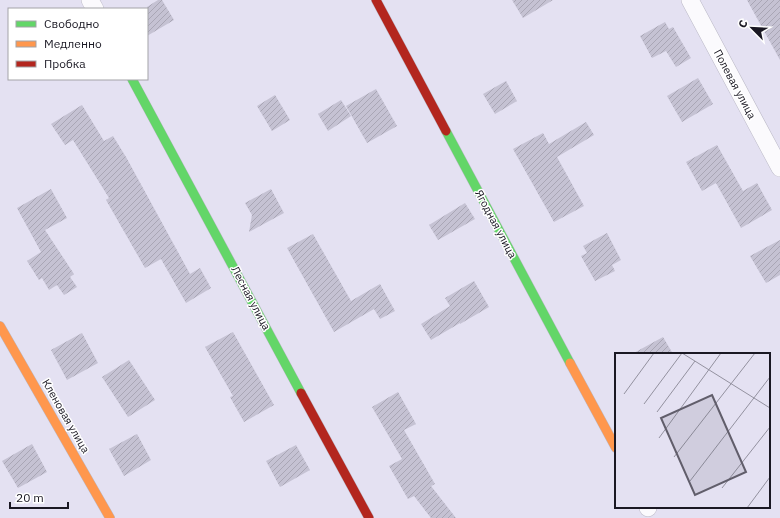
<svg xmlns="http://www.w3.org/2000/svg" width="780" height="518" font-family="'IBM Plex Sans',sans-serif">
  <defs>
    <pattern id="building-hatch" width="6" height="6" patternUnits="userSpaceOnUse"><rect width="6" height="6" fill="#c5c2d3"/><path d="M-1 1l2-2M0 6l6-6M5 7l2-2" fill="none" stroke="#a9a6b5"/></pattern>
  </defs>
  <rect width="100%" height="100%" fill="#e4e1f2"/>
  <g fill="url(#building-hatch)">
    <path d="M158,0H162L174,20L147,36V7Z"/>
    <path d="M512,0H553L523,18Z"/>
    <path d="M747,0H780V60Z"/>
    <path d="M665,22L669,29L673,27L691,58L676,67L666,51L652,58L640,36Z"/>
    <path d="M698,78L713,104L682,122L667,96Z"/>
    <path d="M506,81L517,101L495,114L483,94Z"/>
    <path d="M376,89L397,126L367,143L346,106Z"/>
    <path d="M275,95L290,120L272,131L257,106Z"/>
    <path d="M341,100L351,116L328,131L318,114Z"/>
    <path d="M82,105L104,141L113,136L126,157L190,274L200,268L211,288L186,303L161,259L145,268L106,200L109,198L73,140L65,145L51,124Z"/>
    <path d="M586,122L594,135L557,157L584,206L554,222L513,149L543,133L549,144Z"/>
    <path d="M717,145L743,191L757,183L772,210L741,228L716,183L702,191L686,162Z"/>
    <path d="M51,189L67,218L45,230L74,274L70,277L77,287L64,295L57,285L49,290L42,278L39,280L27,261L41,252L17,208Z"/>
    <path d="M271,189L284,213L249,232L252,215L245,203Z"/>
    <path d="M465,203L475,219L438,240L429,225Z"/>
    <path d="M607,233L621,260L612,265L615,271L595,281L581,256L587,253L583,246Z"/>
    <path d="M313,234L351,301L380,284L395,311L380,319L374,309L334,332L287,248Z"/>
    <path d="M780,240V275L766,283L750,256Z"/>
    <path d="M474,281L489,307L460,324V323L431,340L421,324L450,306L445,298Z"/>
    <path d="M233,332L274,405L244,422L230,397L233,396L205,347Z"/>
    <path d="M82,333L98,363L67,380L51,350Z"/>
    <path d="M663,337L673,354H632Z"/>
    <path d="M129,360L155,400L128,417L102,377Z"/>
    <path d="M398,392L416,424L404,430L435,484L431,486L456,518H431L414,496L408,499L389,466L402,459L372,407Z"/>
    <path d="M137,434L151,460L124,476L109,449Z"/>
    <path d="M32,444L47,472L18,488L2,461Z"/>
    <path d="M296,445L310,470L280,487L266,461Z"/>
  </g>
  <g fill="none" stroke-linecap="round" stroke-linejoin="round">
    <g stroke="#bbb9c6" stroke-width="18">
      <g id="street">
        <path d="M90,0L95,9"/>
        <path d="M690,0L780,168"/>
        <path d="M648,507V508"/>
      </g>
    </g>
    <g stroke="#bbb9c6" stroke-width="10">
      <g id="fast">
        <path d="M132,79L301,393"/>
        <path d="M446,131L570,363"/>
      </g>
    </g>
    <g stroke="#bbb9c6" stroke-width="10">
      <g id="slow">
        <path d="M0,326L110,518"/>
        <path d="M570,363L616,448"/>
      </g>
    </g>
    <g stroke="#bbb9c6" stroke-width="10">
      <g id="jam">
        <path d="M376,0L446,131"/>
        <path d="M301,393L369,518"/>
      </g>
    </g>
    <use href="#street" stroke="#fbfafd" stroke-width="17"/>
    <use href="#fast" stroke="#63d668" stroke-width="9"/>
    <use href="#slow" stroke="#ff974d" stroke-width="9"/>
    <use href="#jam" stroke="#b3261e" stroke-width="9"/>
  </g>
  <g text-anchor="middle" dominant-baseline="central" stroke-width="3" stroke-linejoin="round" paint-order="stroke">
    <g font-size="11" fill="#1a1823" stroke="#fff">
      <text transform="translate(735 84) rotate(62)">Полевая улица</text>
      <text transform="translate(496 224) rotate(62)">Ягодная улица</text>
      <text transform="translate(251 298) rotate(62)">Лесная улица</text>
      <text transform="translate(66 416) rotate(60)">Кленовая улица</text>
    </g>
  </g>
  <g transform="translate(615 353)">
    <rect width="155" height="155" fill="#e4e1f2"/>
    <path fill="none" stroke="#93919f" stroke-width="1" d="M67,0L155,55M9,41L39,0M29,51L67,0M42,59L80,8M44,85L106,0M59,104L140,0M75,128L155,24M107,135L155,74M132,155L155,124"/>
    <path fill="#615e6b" fill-opacity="0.15" stroke="#615e6b" stroke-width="2" d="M97,42L131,119L80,142L46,65Z"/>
    <rect width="155" height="155" fill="none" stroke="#1a1823" stroke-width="2"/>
  </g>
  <rect x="8" y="8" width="140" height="72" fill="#ffffff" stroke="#a3a3a7"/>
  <rect x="16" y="21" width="20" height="6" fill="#63d668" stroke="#a3a3a7"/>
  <text x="44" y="28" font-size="12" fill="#1a1823">Свободно</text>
  <rect x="16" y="41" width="20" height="6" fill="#ff974d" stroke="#a3a3a7"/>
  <text x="44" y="48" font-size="12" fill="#1a1823">Медленно</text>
  <rect x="16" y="61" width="20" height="6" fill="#b3261e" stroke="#a3a3a7"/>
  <text x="44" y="68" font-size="12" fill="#1a1823">Пробка</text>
  <g transform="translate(752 28) rotate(294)" stroke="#ffffff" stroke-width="3" paint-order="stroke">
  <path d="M0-3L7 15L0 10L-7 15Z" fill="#1a1823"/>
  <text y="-6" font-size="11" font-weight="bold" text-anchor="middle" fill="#1a1823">С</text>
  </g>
  <path d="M10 502v6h58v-6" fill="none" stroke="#1a1823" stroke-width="2"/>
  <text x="16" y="502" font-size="12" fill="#1a1823" stroke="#ffffff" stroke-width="3" paint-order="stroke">20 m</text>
</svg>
